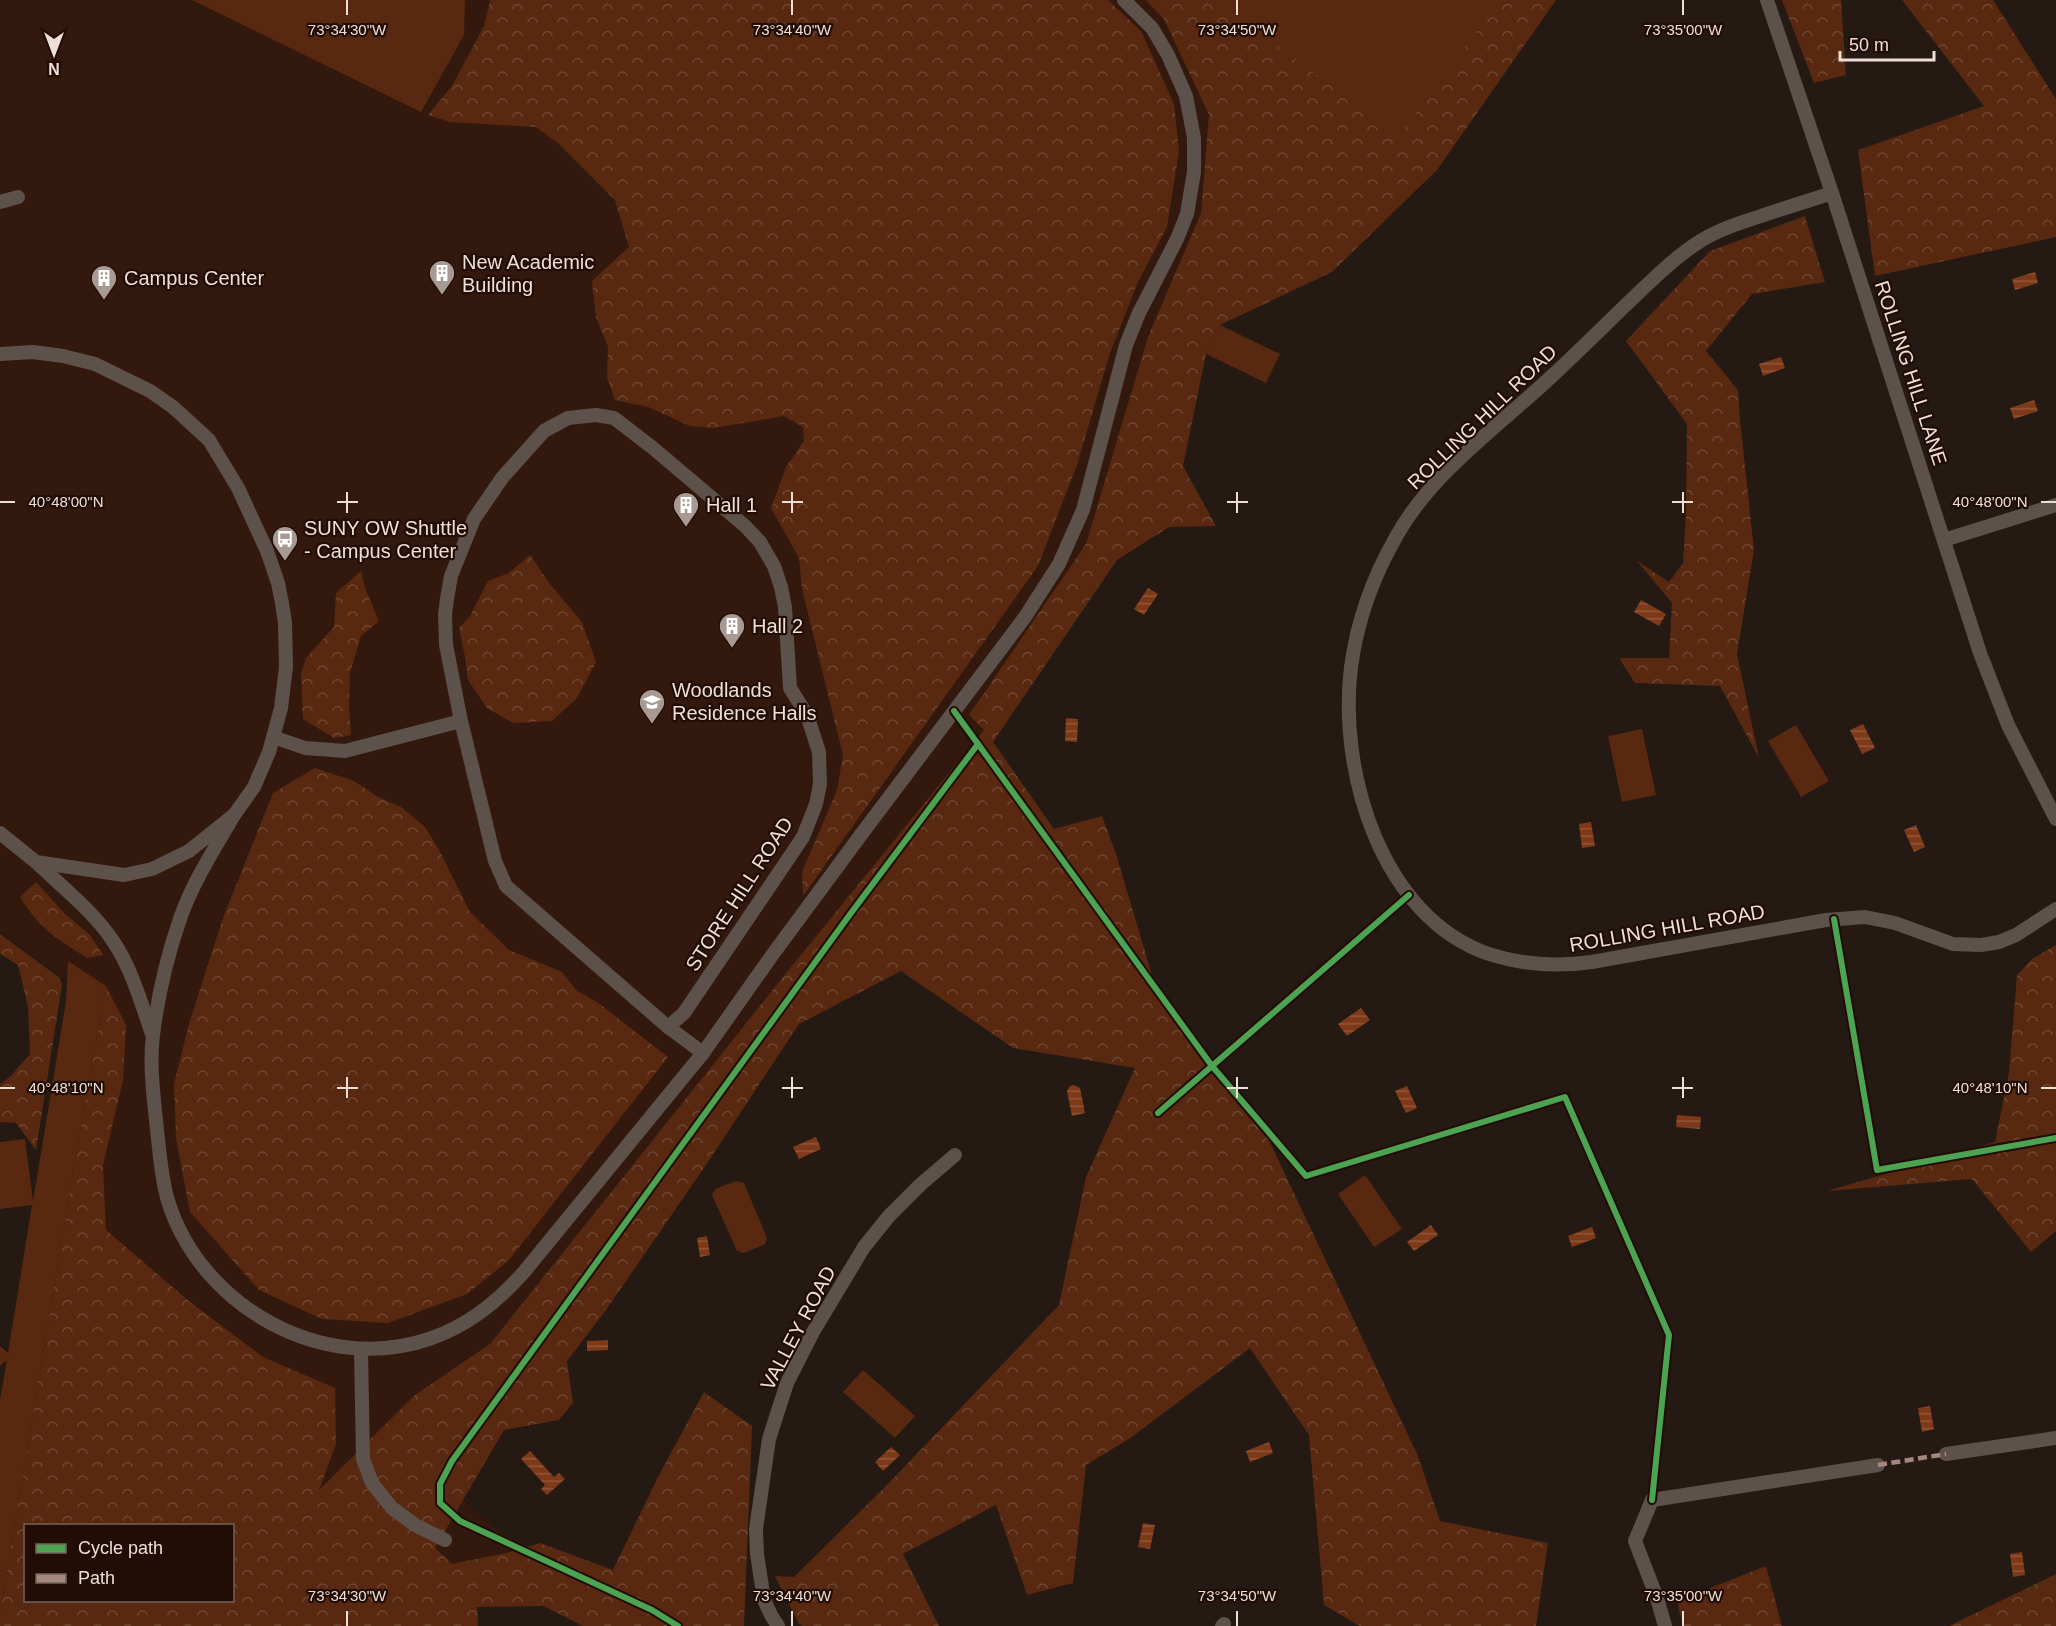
<svg xmlns="http://www.w3.org/2000/svg" width="2056" height="1626" font-family="Arial,sans-serif">
  <defs>
    <pattern id="forest-crowns" width="20" height="18" patternUnits="userSpaceOnUse" patternTransform="scale(1.5)"><rect width="20" height="18" fill="#582810"/><path d="M2 6a3 3 0 1 1 6 0M12 15a3 3 0 1 1 6 0" fill="none" stroke="#704732"/></pattern>
    <pattern id="water-rules" width="6" height="5" patternUnits="userSpaceOnUse" patternTransform="scale(1.5)"><rect width="6" height="5" fill="#7e3a18"/><path d="M0 2.5h6" fill="none" stroke="#915639"/></pattern>
  </defs>
  <rect width="100%" height="100%" fill="#251913"/>
  <path fill="#33190d" fill-rule="evenodd" d="M0,0H1169L1419,179L1206,323L1132,534L456,1494L502,1534L669,1604L496,1566L455,1626H0V1400L49,1105L107,1010L0,931ZM26,1526H232V1600H26Z"/>
  <g fill="#582810">
    <path d="M192,0H465L464,35L421,112Z"/>
    <path d="M1169,0H1547L1419,179Z"/>
    <path d="M1220,325L1280,354L1266,383L1206,354Z"/>
    <path d="M1796,725L1829,781L1801,797L1768,741Z"/>
    <path d="M1642,729L1656,795L1622,802L1608,736Z"/>
    <path d="M68,961L106,986L73,1172L0,1614V1400L7,1360L0,1366V1346L8,1353L32,1205L0,1209V1142L25,1139L33,1201L66,1002Z"/>
    <path d="M1365,1175L1402,1229L1374,1247L1338,1194Z"/>
    <path d="M736,1181L744,1183L767,1238L765,1244L744,1253L737,1251L712,1195L715,1189Z"/>
    <path d="M863,1370L915,1416L895,1438L843,1392Z"/>
  </g>
  <g fill="url(#forest-crowns)" fill-rule="evenodd">
    <path d="M490,0H1108L1141,31L1174,104L1179,151L1167,227L1138,282L1110,353L1077,465L1038,566L803,896L802,872L837,790L843,755L802,589L799,558L771,508L786,467L804,441L803,427L784,416L713,428L690,426L648,407L615,400L607,377L608,347L596,317L592,281L629,247L615,200L559,144L536,127L450,122L428,115L452,86L484,26Z"/>
    <path d="M1146,0H1218L1398,137L1500,0H1556L1437,170L1332,272L1220,325L1206,354L1183,466L1216,526L1169,527L1117,560L993,742L1054,829L1102,816L1116,854L1152,975L1267,1136L1418,1456L1440,1521L1548,1543L1536,1626H1360L1324,1605L1309,1435L1250,1348L1129,1439L1086,1465L1073,1583L1027,1595L996,1505L903,1554L939,1626H803L799,1624L775,1576L794,1577L886,1486L1059,1305L1086,1177L1135,1068L1013,1048L901,971L799,1024L708,1162L606,1310L567,1361L573,1403L559,1420L504,1430L435,1548L452,1564L506,1553L540,1543L613,1570L659,1475L704,1392L752,1426L744,1626H583L543,1606L477,1607L478,1626H0V1614L73,1172L106,986L126,1025L123,1080L103,1165L106,1230L190,1302L263,1357L335,1388L336,1444L319,1490L415,1395L490,1344L779,982L984,730L969,715L1086,544L1148,337L1201,213L1209,115L1164,19ZM26,1526H232V1600H26Z"/>
    <path d="M1782,0H1841L1846,75L1814,83Z"/>
    <path d="M1902,0H1993L2056,99V237L1875,276L1858,150L1984,106Z"/>
    <path d="M1805,216L1825,282L1752,294L1706,351L1738,390L1740,420L1754,550L1737,654L1759,758L1720,686L1635,683L1619,658H1669L1672,603L1637,561L1669,582L1683,563L1686,515L1687,424L1626,341L1710,251Z"/>
    <path d="M530,555L549,583L582,622L596,662L577,698L552,721L513,723L487,708L468,680L465,657L459,628L470,616L488,581L509,573Z"/>
    <path d="M361,571L365,588L379,621L361,636L350,673L349,706L351,735L334,738L303,719L301,674L306,658L334,627L336,593Z"/>
    <path d="M315,768L354,781L378,797L401,807L425,827L439,850L470,912L509,950L562,972L577,991L597,1002L668,1057L509,1260L467,1294L388,1323L322,1319L259,1290L190,1212L176,1138L174,1084L189,1024L223,918L273,793Z"/>
    <path d="M36,882L65,914L90,935L103,955L87,958C56,938 40,929 20,897Z"/>
    <path d="M0,934L60,978L62,985L36,1150L16,1123L0,1122V1084L10,1077L30,1054L28,1006L18,965L0,954Z"/>
    <path d="M2056,945V1231L2031,1252L1972,1179L1827,1191L1995,1142L2009,1072L2017,975L2032,959Z"/>
    <path d="M1766,1566L1782,1626H1683L1677,1601Z"/>
    <path d="M2056,1574V1626H1949Z"/>
  </g>
  <g fill="url(#water-rules)">
    <path d="M2035,272L2038,283L2015,290L2012,279Z"/>
    <path d="M1781,357L1785,368L1763,376L1759,364Z"/>
    <path d="M2034,400L2038,411L2014,419L2010,408Z"/>
    <path d="M1148,588L1158,594L1144,615L1134,609Z"/>
    <path d="M1641,600L1666,614L1659,626L1634,612Z"/>
    <path d="M1066,718L1078,719L1077,742L1065,741Z"/>
    <path d="M1863,724L1875,748L1862,754L1850,730Z"/>
    <path d="M1591,822L1595,846L1582,848L1579,824Z"/>
    <path d="M1916,825L1925,847L1914,852L1904,830Z"/>
    <path d="M1361,1008L1370,1020L1347,1036L1338,1024Z"/>
    <path d="M1074,1085L1080,1088L1085,1113L1072,1116L1067,1091L1070,1086Z"/>
    <path d="M1407,1086L1417,1108L1406,1113L1395,1091Z"/>
    <path d="M1677,1115L1701,1117L1700,1129L1676,1127Z"/>
    <path d="M816,1137L821,1149L799,1159L793,1147Z"/>
    <path d="M1431,1225L1438,1235L1414,1251L1407,1242Z"/>
    <path d="M1592,1227L1596,1238L1572,1247L1568,1236Z"/>
    <path d="M707,1236L710,1255L700,1257L697,1238Z"/>
    <path d="M608,1340V1350L587,1351V1341Z"/>
    <path d="M1930,1406L1934,1429L1922,1432L1918,1408Z"/>
    <path d="M1269,1442L1273,1453L1250,1462L1246,1451Z"/>
    <path d="M891,1447L900,1455L883,1471L875,1462Z"/>
    <path d="M530,1451L554,1477L559,1473L565,1479L547,1495L541,1489L545,1485L521,1459Z"/>
    <path d="M1143,1523L1155,1525L1150,1549L1138,1547Z"/>
    <path d="M2022,1552L2025,1575L2013,1577L2010,1554Z"/>
  </g>
  <g fill="none" stroke-linecap="round" stroke-linejoin="round">
    <g stroke="#5d514c" stroke-width="14">
      <path d="M1767,0L1832,193L1980,653L2008,725L2056,819"/>
      <path d="M1832,193C1808,201 1784,208 1761,216C1740,223 1720,229 1702,240C1676,256 1653,279 1631,300C1605,325 1579,351 1552,376C1500,425 1431,473 1396,537C1373,577 1357,622 1351,667C1338,771 1381,917 1489,954C1523,965 1557,967 1592,962L1826,920L1865,917L1895,923L1953,944L1981,945L1999,942L2016,935L2056,909"/>
      <path d="M0,202L18,197"/>
      <path d="M0,354L33,352L63,356L95,364L150,391L173,407L209,440L238,488L267,551L278,583L282,603L285,623L286,667L281,708L269,752L254,787L234,815L189,851L152,869L124,875L36,862L0,833"/>
      <path d="M596,415L614,418L653,448L745,526L760,542L774,566L781,587L785,607L790,688L807,715L819,752L820,784L816,804L803,837L684,1013L668,1027L506,886L495,861L461,721L446,645L445,614L447,599L451,576L474,519L502,478L544,431L568,418Z"/>
      <path d="M1944,540L2056,505"/>
      <path d="M273,737L305,748L345,751L461,721"/>
      <path d="M234,815C215,848 194,880 181,916C168,953 158,995 153,1035C149,1065 154,1099 157,1130C160,1154 161,1178 168,1201C201,1307 323,1375 429,1339C468,1326 497,1302 524,1272L703,1053L773,954L863,832L1025,617L1059,564L1083,510L1126,345L1139,313L1177,239L1187,214L1194,172V138L1186,96L1168,55L1152,28L1124,0"/>
      <path d="M36,862C62,887 93,911 113,941C132,969 141,1003 152,1034"/>
      <path d="M668,1027L703,1053"/>
      <path d="M361,1349L363,1459L372,1483L392,1508L415,1525L445,1540"/>
      <path d="M1946,1454L2056,1438"/>
      <path d="M778,1626L771,1615L764,1600L757,1554L756,1529L769,1439L787,1383L813,1332L864,1247L889,1216L920,1185L955,1155"/>
      <path d="M1222,1626L1224,1624"/>
      <path d="M1665,1626L1657,1598L1635,1541L1652,1500L1878,1465"/>
    </g>
    <path stroke="#a5887d" stroke-width="4.5" stroke-dasharray="9 4.5" stroke-linecap="butt" d="M1878,1465L1946,1454"/>
    <g stroke="#220d04" stroke-width="10">
      <g id="cycleway">
        <path d="M954,711L1212,1066L1409,895"/>
        <path d="M1834,919L1877,1170L2056,1138"/>
        <path d="M1158,1113L1212,1066L1306,1176L1565,1097L1669,1335L1652,1500"/>
        <path d="M678,1626L652,1610L460,1521L440,1503V1484L452,1461L851,913L978,744"/>
      </g>
    </g>
    <use href="#cycleway" stroke="#4ca352" stroke-width="6"/>
  </g>
  <path fill="none" stroke="#eeded8" stroke-width="2" d="M347,0V15M792,0V15M1237,0V15M1683,0V15M347,492V513M792,492V513M1237,492V513M1683,492V513M0,502H15M337,502H358M782,502H803M1227,502H1248M1672,502H1693M2041,502H2056M347,1077V1098M792,1077V1098M1237,1077V1098M1683,1077V1098M0,1088H15M337,1088H358M782,1088H803M1227,1088H1248M1672,1088H1693M2041,1088H2056M347,1611V1626M792,1611V1626M1237,1611V1626M1683,1611V1626"/>
  <defs>
    <g id="building-pin" transform="scale(1.35)"><path d="M0 17L-7.5 6A9.5 9.5 0 1 1 7.5 6Z" fill="#a89993" stroke="#220d04"/><path d="M-4-6H4V6H1V3H-1V6H-4ZM-2.5-4.3h1.7v1.8h-1.7ZM.8-4.3h1.7v1.8H.8ZM-2.5-1h1.7V.8h-1.7ZM.8-1h1.7V.8H.8Z" fill="#fff"/></g>
    <g id="bus-pin" transform="scale(1.35)"><path d="M0 17L-7.5 6A9.5 9.5 0 1 1 7.5 6Z" fill="#a89993" stroke="#220d04"/><path d="M-5-6H5V4H4V6H2V4H-2V6H-4V4H-5ZM-3.5-4V0h7V-4ZM-3.5 1.2v1.5H-2V1.2ZM2 1.2v1.5H3.5V1.2Z" fill="#fff"/></g>
    <g id="university-pin" transform="scale(1.35)"><path d="M0 17L-7.5 6A9.5 9.5 0 1 1 7.5 6Z" fill="#a89993" stroke="#220d04"/><path d="M0-5L7-2L0 1L-7-2ZM-4 1L0 2.5L4 1V4Q0 6-4 4Z" fill="#fff"/></g>
  </defs>
  <g fill-rule="evenodd">
    <use href="#building-pin" x="442" y="273"/>
    <use href="#building-pin" x="104" y="278"/>
    <use href="#building-pin" x="686" y="505"/>
    <use href="#bus-pin" x="285" y="539"/>
    <use href="#building-pin" x="732" y="626"/>
    <use href="#university-pin" x="652" y="702"/>
  </g>
  <g text-anchor="middle" dominant-baseline="central" stroke-width="4.5" stroke-linejoin="round" paint-order="stroke">
    <g font-size="20" fill="#eeded8" stroke="#220d04" text-anchor="start">
      <text x="462" y="262">New Academic<tspan x="462" dy="23">Building</tspan></text>
      <text x="124" y="278">Campus Center</text>
      <text x="706" y="505">Hall 1</text>
      <text x="304" y="528">SUNY OW Shuttle<tspan x="304" dy="23">- Campus Center</tspan></text>
      <text x="752" y="626">Hall 2</text>
      <text x="672" y="690">Woodlands<tspan x="672" dy="23">Residence Halls</tspan></text>
    </g>
    <g font-size="20" fill="#eeded8" stroke="#220d04">
      <text transform="translate(1911 373) rotate(72)">ROLLING HILL LANE</text>
      <text transform="translate(1482 417) rotate(-44)">ROLLING HILL ROAD</text>
      <text transform="translate(739 894) rotate(-57)">STORE HILL ROAD</text>
      <text transform="translate(1667 928) rotate(-10)">ROLLING HILL ROAD</text>
      <text transform="translate(798 1328) rotate(-62)">VALLEY ROAD</text>
    </g>
  </g>
  <g font-size="15" text-anchor="middle" fill="#eeded8" stroke="#220d04" stroke-width="4.5" stroke-linejoin="round" paint-order="stroke">
    <text x="347" y="35">73°34'30"W</text>
    <text x="792" y="35">73°34'40"W</text>
    <text x="1237" y="35">73°34'50"W</text>
    <text x="1683" y="35">73°35'00"W</text>
    <text x="1990" y="507">40°48'00"N</text>
    <text x="66" y="507">40°48'00"N</text>
    <text x="1990" y="1093">40°48'10"N</text>
    <text x="66" y="1093">40°48'10"N</text>
    <text x="347" y="1601">73°34'30"W</text>
    <text x="792" y="1601">73°34'40"W</text>
    <text x="1237" y="1601">73°34'50"W</text>
    <text x="1683" y="1601">73°35'00"W</text>
  </g>
  <rect x="24" y="1524" width="210" height="78" fill="#220d04" stroke="#746159" stroke-width="1.5"/>
  <rect x="36" y="1544" width="30" height="9" fill="#4ca352" stroke="#746159" stroke-width="1.5"/>
  <text x="78" y="1554" font-size="18" fill="#eeded8">Cycle path</text>
  <rect x="36" y="1574" width="30" height="9" fill="#a5887d" stroke="#746159" stroke-width="1.5"/>
  <text x="78" y="1584" font-size="18" fill="#eeded8">Path</text>
  <g transform="translate(54 54) rotate(180)" stroke="#220d04" stroke-width="4.5" paint-order="stroke">
  <path d="M0-4.5L10 22L0 15L-10 22Z" fill="#eeded8"/>
  <text y="-9" font-size="16" font-weight="bold" text-anchor="middle" fill="#eeded8">N</text>
  </g>
  <path d="M1840 51v9h94v-9" fill="none" stroke="#eeded8" stroke-width="3"/>
  <text x="1849" y="51" font-size="18" fill="#eeded8" stroke="#220d04" stroke-width="4.5" paint-order="stroke">50 m</text>
</svg>
